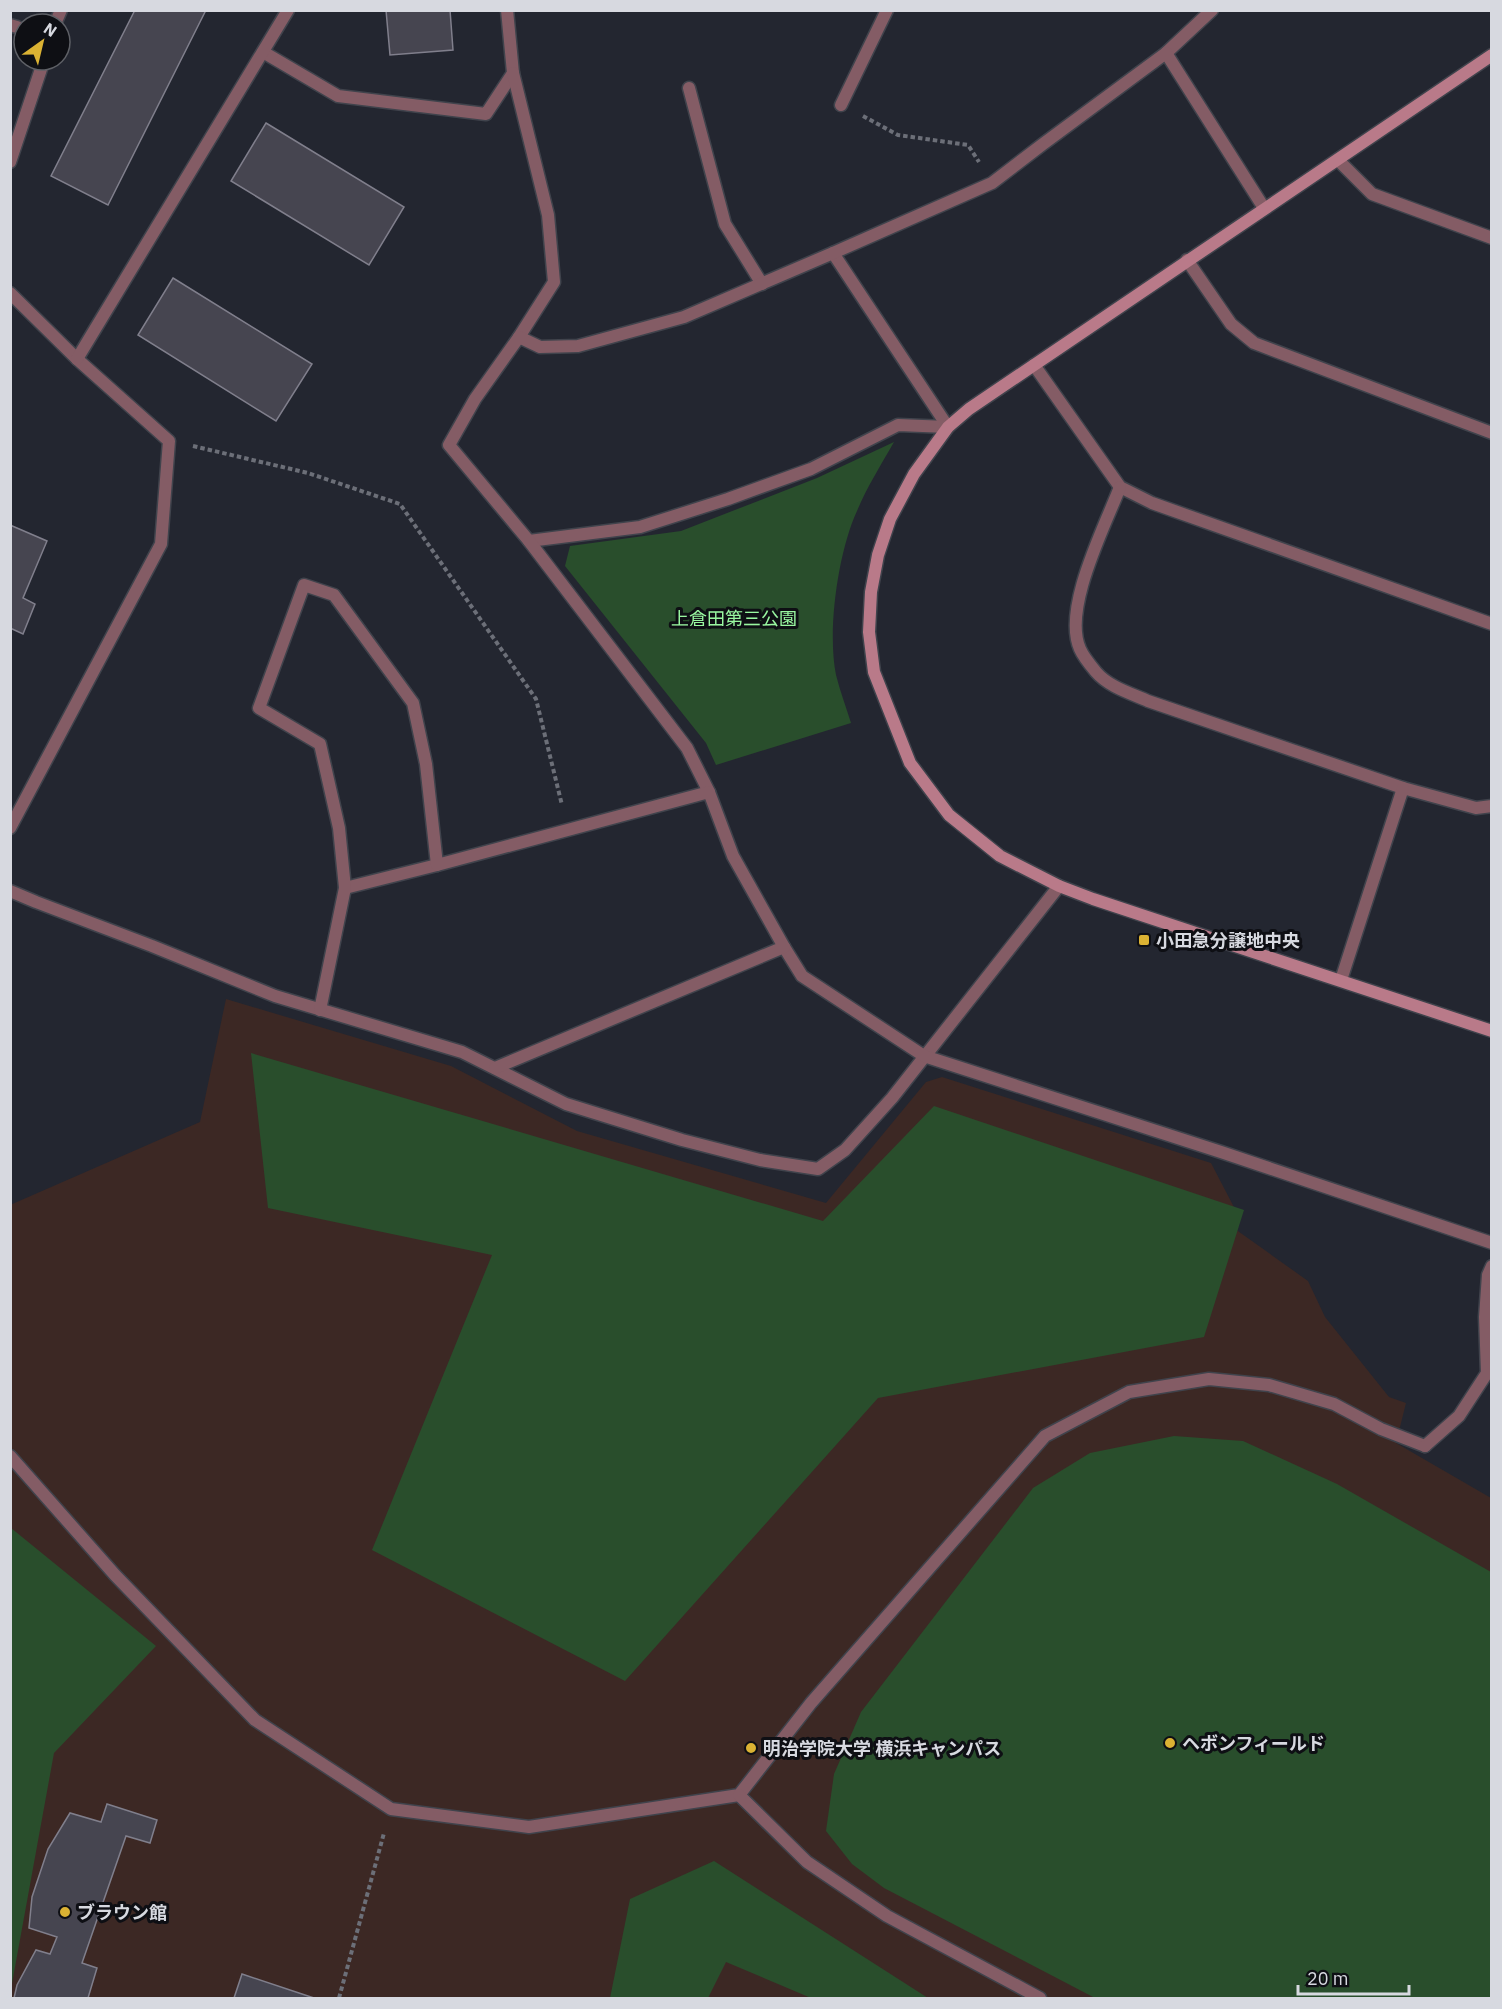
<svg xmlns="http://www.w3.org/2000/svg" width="1502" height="2009" font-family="'IBM Plex Sans','Noto Sans JP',sans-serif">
  <rect width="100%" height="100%" fill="#232630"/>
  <path fill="#3c2824" d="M226,999L451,1066L577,1131L826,1203L926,1082L942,1077L1211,1163L1237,1213L1228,1224L1308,1281L1325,1317L1389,1397L1406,1403L1396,1443L1491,1498V1998H11L10,1205L200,1122Z"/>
  <g fill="#294e2c">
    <path d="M894,442C881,465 867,487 857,511C838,552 827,631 836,675C840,691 846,707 851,723L716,765L706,743L565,566L570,546L681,531L817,478Z"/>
    <path d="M251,1053L823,1221L934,1106L1244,1210L1204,1337L878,1398L625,1681L372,1550L492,1255L268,1208Z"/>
    <path d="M1174,1436L1243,1441L1337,1484L1491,1572V1998H1095L884,1888L852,1864L826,1831L834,1774L861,1712L1033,1488L1090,1453Z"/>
    <path d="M11,1528L156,1646L54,1753L11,1989Z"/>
    <path d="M714,1861L928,1998H811L726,1962L708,1998H610L630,1899Z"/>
  </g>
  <g fill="#464550" stroke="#807f8c" stroke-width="1.5">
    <path d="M135,10H206L108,205L51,176Z"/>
    <path d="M386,10H450L453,50L390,55Z"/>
    <path d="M266,123L404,207L369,265L231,181Z"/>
    <path d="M173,278L312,364L276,421L138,335Z"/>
    <path d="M10,525L47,541L23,598L35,604L23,634L10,628Z"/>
    <path d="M107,1804L157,1820L150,1843L126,1836L82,1963L97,1968L88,1998H14L17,1985L36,1950L50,1954L57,1937L29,1928L32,1897L48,1849L70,1813L101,1822Z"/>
    <path d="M242,1974L314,1998H234Z"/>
  </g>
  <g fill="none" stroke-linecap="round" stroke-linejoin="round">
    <g stroke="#40434c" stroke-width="15">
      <g id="lane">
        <path d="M10,1456L115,1575L255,1720L391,1809L529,1827L739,1795L811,1703L1045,1436L1129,1392L1209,1379L1269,1385L1334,1404L1381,1429L1425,1446"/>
        <path d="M739,1795L807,1862L887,1916L1040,1998"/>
      </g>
    </g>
    <g stroke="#40434c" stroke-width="15">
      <g id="street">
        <path d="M55,24L61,10"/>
        <path d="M10,25L17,27"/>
        <path d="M263,52L338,96L486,114L513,73L507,10"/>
        <path d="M1166,53L1212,10"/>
        <path d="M513,73L548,215L554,282L519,337"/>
        <path d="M689,88L725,224L762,284"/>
        <path d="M841,105L887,10"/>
        <path d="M1338,160L1372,194L1492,238"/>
        <path d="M10,162L44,60"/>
        <path d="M833,253L948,427"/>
        <path d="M1187,260L1231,324L1254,343L1492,433"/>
        <path d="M10,293L77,359L169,441L161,544L10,828"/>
        <path d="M77,359L288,10"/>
        <path d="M1034,365L1120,487L1152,503L1492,624"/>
        <path d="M1120,487C1105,526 1062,609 1080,649C1083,656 1091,666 1096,672C1109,687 1130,693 1148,701L1403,788L1476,808L1492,806"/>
        <path d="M529,541L640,527L728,499L811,469L898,425L948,427"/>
        <path d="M709,792L687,748L529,541L449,445L475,399L519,337L540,347L578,346L684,317L833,253L992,183L1043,144L1166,53L1264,208"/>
        <path d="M345,888L437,865"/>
        <path d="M10,891L36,902L152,946L275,996L462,1052L566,1104L682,1140L760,1160L818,1169L845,1150L892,1098L1059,886"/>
        <path d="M784,947L802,976L924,1056L1221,1152L1492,1243"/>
        <path d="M1341,980L1403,788"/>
        <path d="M320,1010L345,888L339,828L320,744L259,708L304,585L334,595L413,703L426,764L437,865L709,792L733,856L784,947L495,1068"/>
        <path d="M1425,1446L1459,1416L1487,1373L1485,1317L1488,1275L1492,1266"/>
      </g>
    </g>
    <g stroke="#40434c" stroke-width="15">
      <path id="secondary" d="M1492,55L969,409L948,427L914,474L890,519L878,555L871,592L869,632L874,672L910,763L949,815L1000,856L1059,886L1093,899L1492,1031"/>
    </g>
    <g stroke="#6c6f78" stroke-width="4" stroke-dasharray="4.5 3" stroke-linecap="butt">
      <path d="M863,116L898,135L968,145L979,162"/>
      <path d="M193,446L308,473L400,504L536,699L562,805"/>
      <path d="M339,1998L384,1833"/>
    </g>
    <use href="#lane" stroke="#845c65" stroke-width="12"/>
    <use href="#street" stroke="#845c65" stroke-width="12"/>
    <use href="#secondary" stroke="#b97a89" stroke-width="12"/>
  </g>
  <g fill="#dbb233" stroke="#0e0f14" stroke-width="2">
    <rect x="1138" y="934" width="12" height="12" rx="3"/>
    <circle cx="1170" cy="1743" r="6"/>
    <circle cx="751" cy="1748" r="6"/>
    <circle cx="65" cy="1912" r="6"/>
  </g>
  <g text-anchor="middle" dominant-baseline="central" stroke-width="6" stroke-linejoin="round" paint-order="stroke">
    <g font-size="18" fill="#99f7a0" stroke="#0e0f14">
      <text x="734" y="618">上倉田第三公園</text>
    </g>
    <g font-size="18" font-weight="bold" fill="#d7d9e0" stroke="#0e0f14" text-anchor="start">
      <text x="1156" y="940">小田急分譲地中央</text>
      <text x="1182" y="1743">ヘボンフィールド</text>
      <text x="763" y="1748">明治学院大学 横浜キャンパス</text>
      <text x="77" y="1912">ブラウン館</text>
    </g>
  </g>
  <rect width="1502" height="2009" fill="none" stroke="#d7d9e0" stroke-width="24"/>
  <g transform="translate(42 42) rotate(34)"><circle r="28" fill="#0e0f14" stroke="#5e6066" stroke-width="1.5"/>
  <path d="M0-4.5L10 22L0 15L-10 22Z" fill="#dbb233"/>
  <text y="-9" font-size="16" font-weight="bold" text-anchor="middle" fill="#d7d9e0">N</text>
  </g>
  <path d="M1298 1985v9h111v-9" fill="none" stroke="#d7d9e0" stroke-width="3"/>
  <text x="1307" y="1985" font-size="18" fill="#d7d9e0" stroke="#0e0f14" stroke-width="4.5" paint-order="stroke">20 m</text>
</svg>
